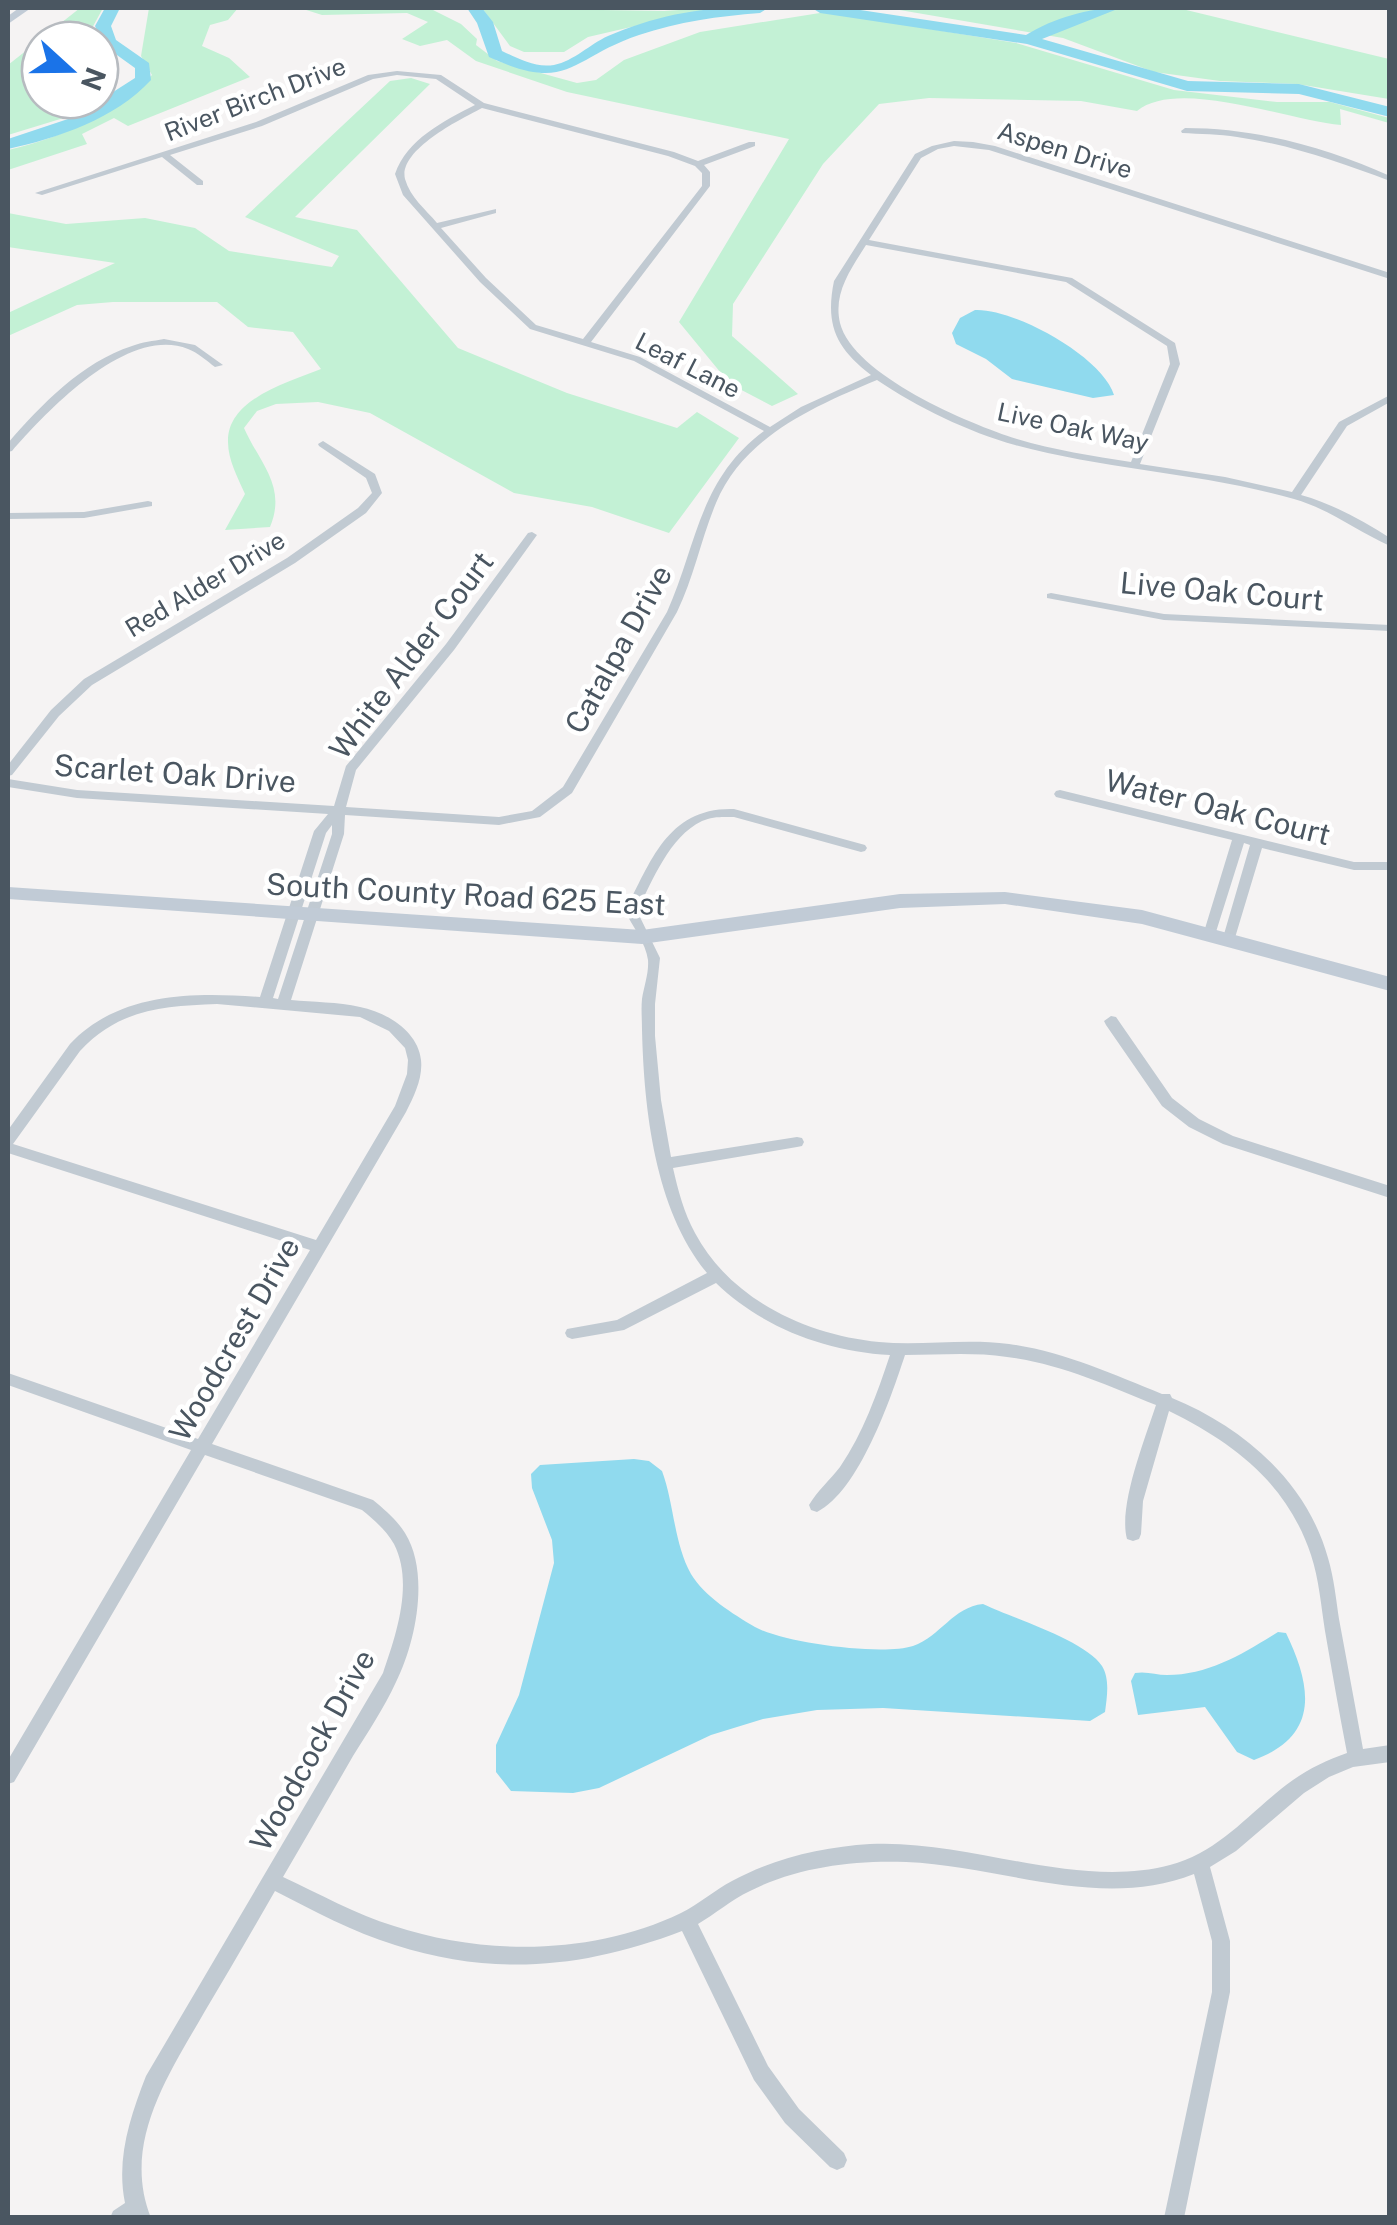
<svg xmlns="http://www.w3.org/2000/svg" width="1397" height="2225" font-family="'Public Sans',sans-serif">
  <rect width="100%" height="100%" fill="#f5f3f3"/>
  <g fill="#c3f1d5">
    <path d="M80,8H103L91,30L94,40H40V100H100V59L113,75L112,94L93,109L8,135V65Z"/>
    <path d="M149,8H238L228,20L210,25L202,46L229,58L250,77L128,126L114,118L82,134L87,144L8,170V150C64,137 110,116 152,75L141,56Z"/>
    <path d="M300,8H429L461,24L477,39L476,45L497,61L577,83L596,80L624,60L700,32L826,12L1016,43L1174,90L1277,102H1330L1389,118V123L1340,109L1341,125C1289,121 1178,77 1137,111L1081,101L929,98L879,104L823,164L733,304L732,336L798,394L772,406L730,384L679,322L789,139L567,92L476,61L447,40L420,46L402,39L428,22L407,13L322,15Z"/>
    <path d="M482,8L664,11L713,8L588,37L564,52H524L510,46Z"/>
    <path d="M888,8H1178L1389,59V99L1297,84L1220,81L1154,72L1063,38Z"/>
    <path d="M411,78L430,84L295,217L357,230L458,348L567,393L677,428L697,412L739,438L669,533L592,507L514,493L370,413L318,402L276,404L257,411L244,428C260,464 287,486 270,527L225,530L245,494C238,478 228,460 228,442C227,398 290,382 321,369L293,332L248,327L217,302H113L77,305L8,336V313L115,263L8,247V213L66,224L145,218L195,228L229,251L332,267L339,256L245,217L390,81Z"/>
  </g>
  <g fill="#90daee">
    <path d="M975,310C1014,308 1103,357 1114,395L1093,398L1012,379L986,359L956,344L952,333L960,318Z"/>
    <path d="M634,1459L649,1461L662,1471C674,1503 674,1544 691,1574C704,1596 733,1614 755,1627C783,1643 882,1656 913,1646C941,1636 953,1607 983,1604C1012,1618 1085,1640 1102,1666C1110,1679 1107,1697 1105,1712L1090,1721L883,1708L817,1710L763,1719L711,1735L599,1788L573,1793L511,1791L496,1772V1745L519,1695L554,1563L552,1540L532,1488L531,1474L540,1465Z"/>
    <path d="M1278,1632L1286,1633C1312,1687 1320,1736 1254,1760L1237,1752L1205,1707L1138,1715L1131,1681L1135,1673C1147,1671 1156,1675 1167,1675C1209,1675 1244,1653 1278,1632Z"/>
  </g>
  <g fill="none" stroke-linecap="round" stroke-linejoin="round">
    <g fill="#90daee" fill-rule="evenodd">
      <path d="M105,8H120L111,26L116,40L149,63L151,80C115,119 58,138 8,149V139L74,117L135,78V68L103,45L95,26Z"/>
      <path d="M467,8H482L493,22L502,51C519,59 535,68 554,65C574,61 590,44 608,36C658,14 715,4 768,8L760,13C719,16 678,22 639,35C570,58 570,94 489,57L477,23Z"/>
      <path d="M812,8H847L1026,35C1054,18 1088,8 1120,8L1042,39L1188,81L1299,84L1390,107V117L1299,94L1187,91L1027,44L820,13Z"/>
    </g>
    <g fill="#c1cad2" fill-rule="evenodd">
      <path d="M397,71L441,75L484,103L674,152L698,161L749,142H755V146L704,165L710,172V186L591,342L640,357L770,427L801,407L871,375C836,348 825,325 834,281L915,154L932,146L954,141L973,142L995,146L1390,273V279L989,150L954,146L938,149L921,158L869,240L1072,278L1175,343L1180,364L1140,464L1225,477L1292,492L1339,422L1390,395V402L1347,426L1301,495C1333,504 1362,520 1390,538V546C1357,531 1329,509 1294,499C1203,473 1107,470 1015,445C968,432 917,407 877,380C815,406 744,436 716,503C701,539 694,577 677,612L572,793L540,817L499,825L345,815L344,834L291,1000C313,1002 338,1002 360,1007C386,1012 418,1031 421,1060C423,1078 414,1096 406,1112L212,1444L373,1500C385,1510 396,1519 405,1533C430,1573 416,1642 396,1682C384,1708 368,1732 353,1756C330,1796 307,1836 283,1877C320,1894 355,1914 394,1926C485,1956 594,1955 681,1913C699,1904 715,1890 732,1881C774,1858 823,1847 870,1844C968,1839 1076,1890 1170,1865C1221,1852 1252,1809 1293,1780C1310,1768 1327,1760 1347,1753C1339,1712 1332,1671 1325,1631C1321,1606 1319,1579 1311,1555C1287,1483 1234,1443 1169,1411L1143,1501L1141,1534L1139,1539L1133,1541L1127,1539C1118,1506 1145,1439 1156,1405C1109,1386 1058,1363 1007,1357C973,1352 939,1355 905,1355C891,1398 859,1491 817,1512L811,1510L809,1505C817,1491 830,1480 840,1467C863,1433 877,1394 890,1355C825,1351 763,1328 716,1283L624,1330L572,1339L567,1337L565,1333L567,1329L617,1320L707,1273C655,1210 644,1110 642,1030C642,1019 641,1009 642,999C644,986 649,973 648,960C646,943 632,926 625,911C651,861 668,807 734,809L865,845L867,848L865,851L861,852L734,817C723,817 713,816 702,821C669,837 653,880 637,911L660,958L655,1004V1036L661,1100L671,1157L797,1137L802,1138L804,1142L802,1146L797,1147L673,1168C678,1190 684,1213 695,1233C730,1299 806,1335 879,1342C922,1346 965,1338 1009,1344C1061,1351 1113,1374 1162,1394H1170L1172,1398C1243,1427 1307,1482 1328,1558C1334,1578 1336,1599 1339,1619C1347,1662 1355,1705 1363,1749L1390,1745V1762L1353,1767L1329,1777L1304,1793L1236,1851L1210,1867L1230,1941V1992L1184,2218H1164L1212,1992V1941L1194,1874C1100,1911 1003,1866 906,1862C854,1860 797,1867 750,1891C731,1900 715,1914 698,1924L768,2066L799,2109L844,2153L847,2160L844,2167L837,2170L830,2167L785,2123L754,2080L682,1931C585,1968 494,1977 395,1945C353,1932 314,1911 275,1891C252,1931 229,1971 205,2011C169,2074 121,2143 151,2218H110L113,2211L125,2203C116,2159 130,2117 146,2076L383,1673C396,1635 414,1583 394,1544C386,1530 374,1520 362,1510L205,1455L14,1782L8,1784V1760L191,1450L8,1385V1373L198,1439L310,1250L8,1153V1130L70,1044C119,992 193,992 260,997L314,831L328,814L77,798L8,787V779L77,790L334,806L346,766L446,644L528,533L532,532L537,535L454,650L356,770L346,807L499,817L532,811L563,787L667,612C697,545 699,479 764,431L634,361L530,329L480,282L403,195L395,174C407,139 444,121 475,105L436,79L397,75L373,79L262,126L170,155L203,181V185H197L162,157L42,195L35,193L256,122L368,75ZM482,108L668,156L695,166L702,173V186L583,339L536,325L486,278L441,228L496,213V209L437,223C426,210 410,197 405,179C398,150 461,119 482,108ZM866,245L1066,282L1167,346L1170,364L1131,462C1093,456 1054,450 1017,439C969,424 853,375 840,323C833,293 851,269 866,245ZM332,825V834L278,999L273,998L326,833ZM217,1004L360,1017L389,1031L405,1048L408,1060L407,1074L395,1106L316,1240L13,1144L80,1051C119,1009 163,1006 217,1004Z"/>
      <path d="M1185,128C1255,128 1326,147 1390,176V181C1339,162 1291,145 1237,137C1219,134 1200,134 1182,133L1181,131Z"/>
      <path d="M164,339L195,345L223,365L215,367C207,361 197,352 188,349C128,325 47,411 12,451L8,452V443C41,405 82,362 132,346C142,342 153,341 164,339Z"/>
      <path d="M323,441L375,474L382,493L366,513L295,563L92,685L59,716L12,775L8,776V765L51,710L84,679L287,558L358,508L372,493L366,478L319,446L318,444Z"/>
      <path d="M148,501L152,502V506L84,518L8,519V513L84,512Z"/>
      <path d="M1051,593L1164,614L1390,625V631L1164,620L1047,598V594Z"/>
      <path d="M1060,790L1354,862H1390V870H1354L1262,848L1234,941L1228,946L1222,941L1250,845L1244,843L1215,935L1209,940L1203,935L1232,840L1056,797L1054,794L1056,791Z"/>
      <path d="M1111,1016L1116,1017L1172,1098L1199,1119L1233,1136L1390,1186V1198L1223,1144L1189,1127L1162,1106L1106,1025L1104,1021Z"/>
    </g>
    <g fill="#c1cbd6" fill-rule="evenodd">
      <path d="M19,8H31L8,24V16Z"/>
      <path d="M8,887L642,930L900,894L1005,892L1142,910L1390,977V991L1142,924L1005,904L900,908L642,944L8,899Z"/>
    </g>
  </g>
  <g text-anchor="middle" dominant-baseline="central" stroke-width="9" stroke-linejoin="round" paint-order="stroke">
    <g font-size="25" fill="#4a5661" stroke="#fff">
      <text transform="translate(255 99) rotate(-21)">River Birch Drive</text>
      <text transform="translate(1065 150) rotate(17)">Aspen Drive</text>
      <text transform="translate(688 365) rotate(27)">Leaf Lane</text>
      <text transform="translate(1073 427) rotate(12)">Live Oak Way</text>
      <text transform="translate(205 584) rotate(-31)">Red Alder Drive</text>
    </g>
    <g font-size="30" fill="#4a5661" stroke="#fff">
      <text transform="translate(1222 591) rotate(5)">Live Oak Court</text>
      <text transform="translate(618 649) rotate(-61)">Catalpa Drive</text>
      <text transform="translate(411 655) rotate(-53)">White Alder Court</text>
      <text transform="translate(175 773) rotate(4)">Scarlet Oak Drive</text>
      <text transform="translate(1218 807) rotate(14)">Water Oak Court</text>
      <text transform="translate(466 894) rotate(3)">South County Road 625 East</text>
      <text transform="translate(234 1339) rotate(-60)">Woodcrest Drive</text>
      <text transform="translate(312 1750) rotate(-61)">Woodcock Drive</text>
    </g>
  </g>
  <rect width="1397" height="2225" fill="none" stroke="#4a5661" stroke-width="20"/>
  <g transform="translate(70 70) rotate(111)"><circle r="48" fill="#ffffff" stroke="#b7bbc0" stroke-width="2.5"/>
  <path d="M0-8L18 38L0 25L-18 38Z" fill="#1a73e8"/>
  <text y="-15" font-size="28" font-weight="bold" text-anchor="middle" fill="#4a5661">N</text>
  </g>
</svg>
